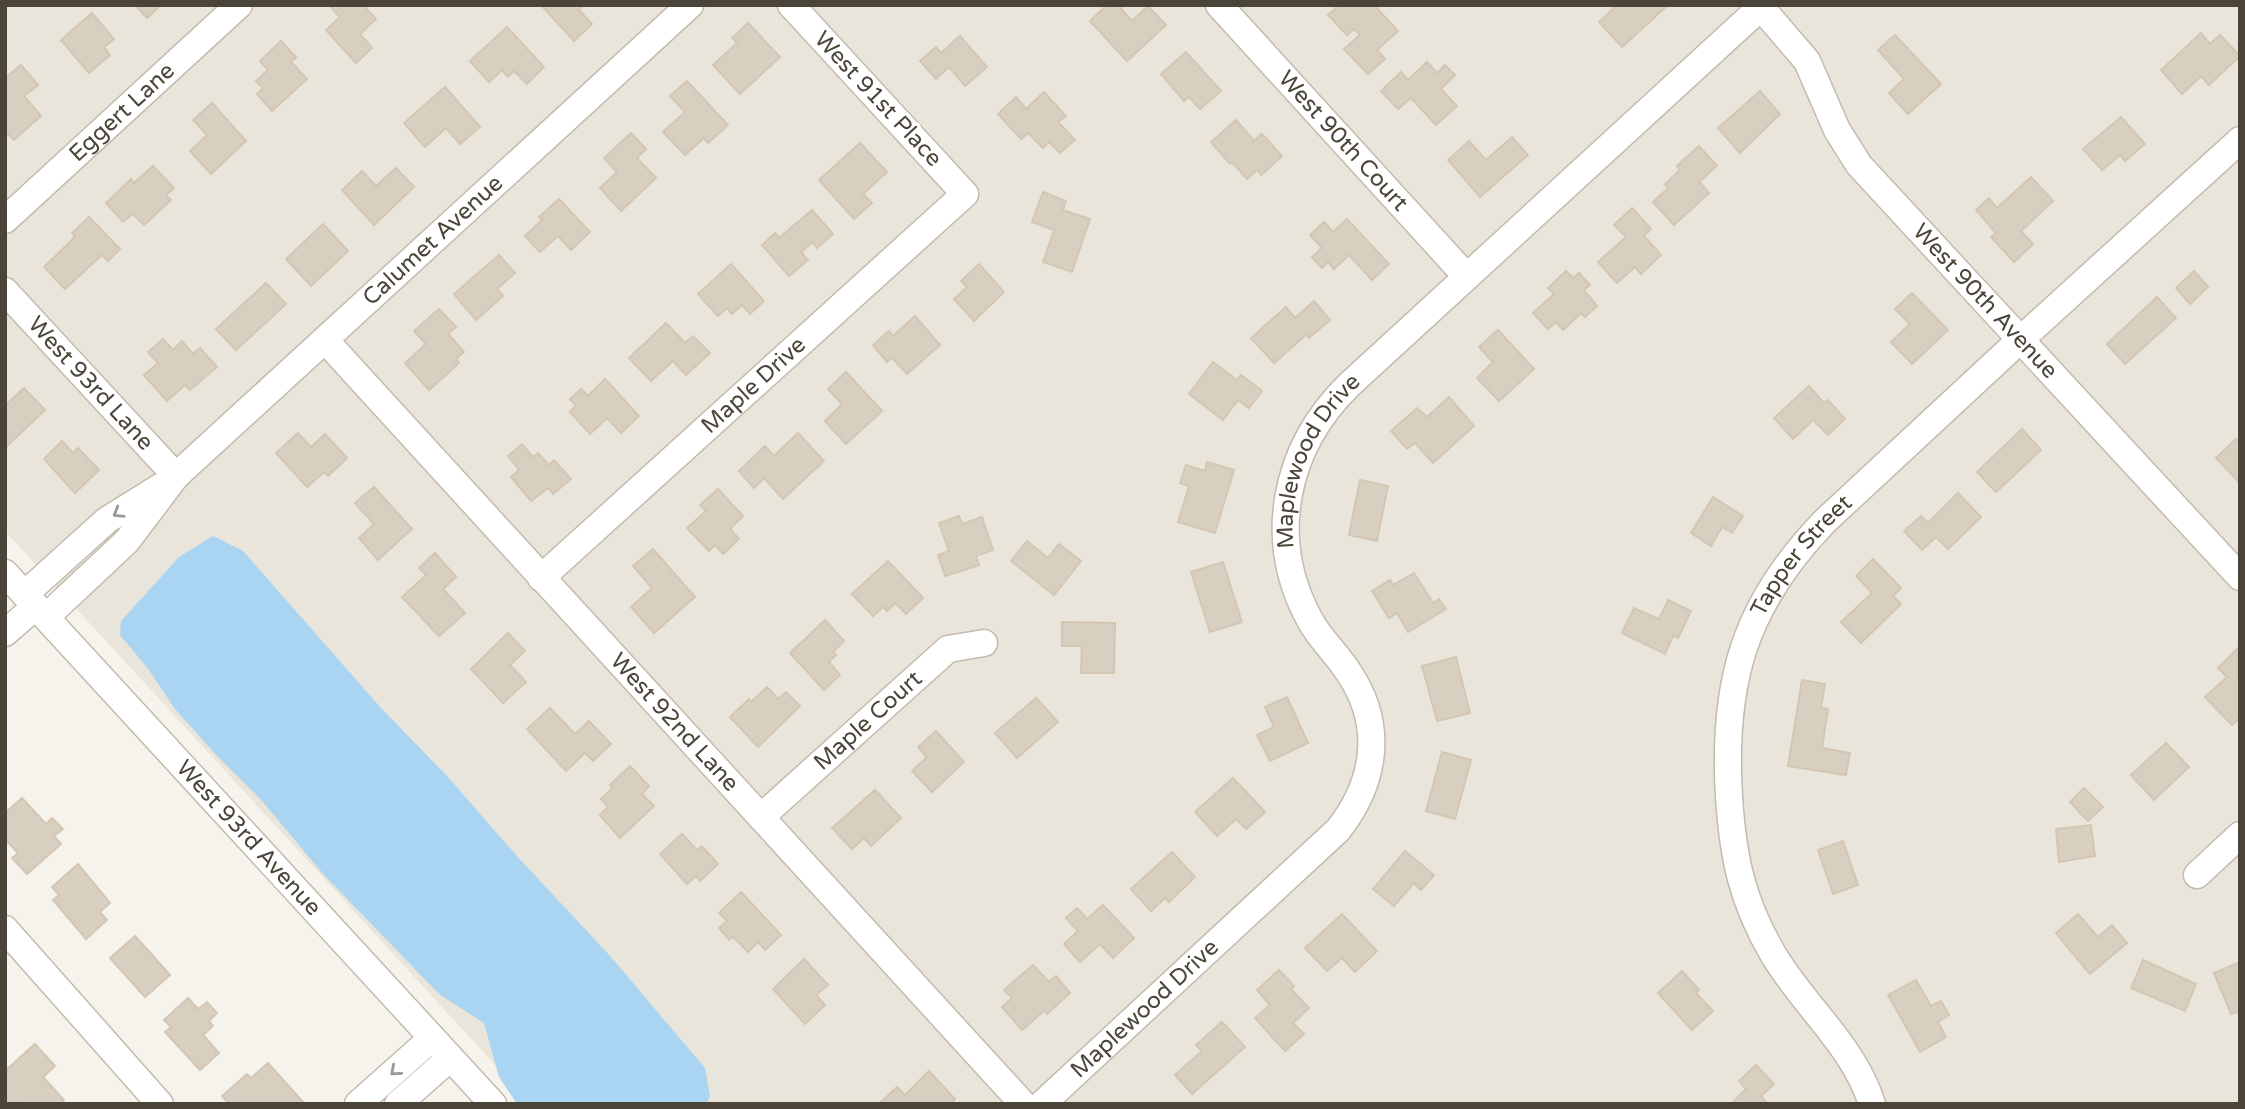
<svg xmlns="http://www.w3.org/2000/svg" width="2245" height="1109" font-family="'Varela Round',sans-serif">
  <rect width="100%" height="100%" fill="#f6f3ec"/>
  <path fill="#eae5da" d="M5,5H2240V1104H531L5,531Z"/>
  <path fill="#a9d4f2" d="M213,536L243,551L381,708L447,776L516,855L611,957L705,1068L710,1097L706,1104H517L499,1077L484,1023L439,994L324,875L263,802L218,757L175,709L149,670L120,635L121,621L179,557Z"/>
  <g fill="#d8cfc1" stroke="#d3c7b4" stroke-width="2">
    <path d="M135,5H161L147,18Z"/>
    <path d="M329,5H363L376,19L360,34L372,48L356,63L326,30L340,17Z"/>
    <path d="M541,5H583L579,10L592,24L574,41Z"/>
    <path d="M1107,5H1118L1132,21L1148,6L1166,25L1127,61L1090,21Z"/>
    <path d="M1339,5H1374L1398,31L1377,50L1385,59L1368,74L1344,49L1360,35L1354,29L1347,35L1328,15Z"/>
    <path d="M1617,5H1668L1622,47L1599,22Z"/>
    <path d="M92,13L114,39L104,47L110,55L89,73L61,40Z"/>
    <path d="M748,23L780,57L740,94L713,65L737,43L732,38Z"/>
    <path d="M507,27L544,67L527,84L514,71L508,77L502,70L489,82L470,61Z"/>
    <path d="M2201,33L2210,44L2220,35L2240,56L2209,85L2201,76L2182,94L2161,70Z"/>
    <path d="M1895,35L1941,84L1908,114L1889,93L1904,79L1878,50Z"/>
    <path d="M960,36L987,67L965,86L949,67L936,79L920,61L936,47L941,53Z"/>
    <path d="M281,41L296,57L291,62L307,79L272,111L257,94L263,88L256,81L268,70L260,61Z"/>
    <path d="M1186,52L1221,91L1200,109L1189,97L1184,101L1161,74Z"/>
    <path d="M1427,62L1437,73L1445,65L1455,75L1441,89L1457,106L1436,125L1411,98L1398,109L1381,91L1401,72L1408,80Z"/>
    <path d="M21,65L38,85L24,96L41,116L14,140L5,131V78Z"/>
    <path d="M687,81L728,125L708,143L704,138L685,155L663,132L685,112L670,96Z"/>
    <path d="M445,87L480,127L460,144L446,128L425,147L404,123Z"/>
    <path d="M1760,91L1780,114L1740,153L1718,128Z"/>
    <path d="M1044,92L1066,116L1058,122L1075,140L1060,153L1049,142L1043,148L1028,133L1021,139L998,114L1016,97L1026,109Z"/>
    <path d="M212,103L246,141L211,174L190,151L207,135L193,120Z"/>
    <path d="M2121,117L2145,144L2125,161L2120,155L2102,170L2083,149Z"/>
    <path d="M1236,120L1254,141L1262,134L1282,156L1261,175L1257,170L1247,179L1232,162L1230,164L1211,142Z"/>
    <path d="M631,133L646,149L637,158L656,178L621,211L600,188L617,172L604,158Z"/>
    <path d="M1512,137L1528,155L1480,197L1448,160L1469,141L1486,160Z"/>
    <path d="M860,143L887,172L863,194L872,203L854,219L819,180Z"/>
    <path d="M1699,146L1717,166L1699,182L1709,193L1674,225L1653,202L1668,188L1665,184L1680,170L1677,166Z"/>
    <path d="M153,166L174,188L166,195L171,200L144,225L133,214L123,222L106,203L131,179L134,183Z"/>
    <path d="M396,168L414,187L374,225L342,190L362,171L376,186Z"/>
    <path d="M2031,177L2053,201L2021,231L2033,244L2014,262L1991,237L1996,233L1976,210L1989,198L1997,208Z"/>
    <path d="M1043,192L1066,201L1063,210L1090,219L1072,272L1043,262L1054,230L1032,222Z"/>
    <path d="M559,199L590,232L571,250L558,236L540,252L525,236L542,220L539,217Z"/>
    <path d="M1632,208L1651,229L1644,236L1661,255L1641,274L1635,267L1617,283L1598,262L1626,237L1614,225Z"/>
    <path d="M812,210L833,234L817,248L813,242L801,252L808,260L789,276L762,245L775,233L779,238Z"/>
    <path d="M89,217L120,249L108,261L102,255L65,289L44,267L75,237L72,233Z"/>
    <path d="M1347,219L1389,264L1372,280L1349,255L1334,269L1328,262L1322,268L1312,257L1322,248L1310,235L1324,222L1333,232Z"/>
    <path d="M323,224L348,251L311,286L286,259Z"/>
    <path d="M499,255L515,273L497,289L503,296L476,320L454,294Z"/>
    <path d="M731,264L764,301L750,314L742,305L732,314L727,308L718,316L698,294Z"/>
    <path d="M979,264L1004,292L974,321L954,299L967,287L961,281Z"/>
    <path d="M1566,271L1573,278L1579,273L1590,285L1584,290L1597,306L1585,317L1581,313L1563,330L1556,322L1548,329L1533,313L1554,294L1548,288Z"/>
    <path d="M2194,271L2208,287L2190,304L2176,288Z"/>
    <path d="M266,283L286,304L236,350L216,329Z"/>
    <path d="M1912,293L1948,330L1912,364L1891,342L1910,324L1895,309Z"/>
    <path d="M2157,297L2176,318L2125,364L2107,344Z"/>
    <path d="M1314,301L1330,320L1309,338L1306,335L1274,363L1251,338L1286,307L1295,318Z"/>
    <path d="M439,309L456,327L448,334L464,352L456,359L459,363L429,390L405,363L426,344L414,331Z"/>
    <path d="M915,316L940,345L907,374L892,358L887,362L873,345L889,331L893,336Z"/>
    <path d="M666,323L685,343L693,336L710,353L686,375L673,361L651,381L629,358Z"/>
    <path d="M1498,330L1534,369L1499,401L1477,378L1493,362L1479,347Z"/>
    <path d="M163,339L173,350L182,341L193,354L200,348L217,367L190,390L185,385L167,401L144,375L158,363L148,352Z"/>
    <path d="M1213,362L1237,380L1241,375L1262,391L1249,408L1238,400L1223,420L1189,394Z"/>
    <path d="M846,372L882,411L846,444L825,421L842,404L828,389Z"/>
    <path d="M605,379L639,416L621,433L607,418L590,434L570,412L576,406L570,399L581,389L588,396Z"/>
    <path d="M1809,386L1824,403L1828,400L1845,419L1828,435L1813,420L1793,439L1774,418Z"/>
    <path d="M24,388L45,410L5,448V406Z"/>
    <path d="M1449,397L1474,426L1433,463L1415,443L1407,449L1391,431L1417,408L1427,417Z"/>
    <path d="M2022,429L2041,450L1996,492L1977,472Z"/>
    <path d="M298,433L311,447L325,434L347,458L328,476L324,472L307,487L276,453Z"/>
    <path d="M798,433L824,461L783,499L764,478L754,488L739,471L765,446L774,456Z"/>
    <path d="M2236,439L2240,443V483L2216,458Z"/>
    <path d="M62,441L73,453L78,448L99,470L75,493L44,459Z"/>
    <path d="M522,444L533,457L538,453L549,465L554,460L571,479L553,494L548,488L531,501L511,477L519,470L508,456Z"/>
    <path d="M1207,462L1234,470L1215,533L1178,522L1189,486L1180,483L1186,465L1205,471Z"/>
    <path d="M1360,480L1388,486L1377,541L1349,535Z"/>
    <path d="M374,487L412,529L378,560L359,538L374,524L355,503Z"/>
    <path d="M718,489L743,516L730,529L739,539L723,554L715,545L709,551L687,528L706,511L700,505Z"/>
    <path d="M1958,493L1981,517L1948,549L1936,537L1922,550L1904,531L1921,516L1928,523Z"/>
    <path d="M1713,497L1743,516L1732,533L1722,527L1711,546L1691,533Z"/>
    <path d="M959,516L962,524L982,517L993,550L976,556L979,565L945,576L938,555L949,551L939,523Z"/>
    <path d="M1027,541L1048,558L1059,544L1081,561L1054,595L1011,561Z"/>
    <path d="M653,549L695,597L654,633L631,607L652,588L633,566Z"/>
    <path d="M435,553L456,577L443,589L465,613L439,636L402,597L426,575L419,568Z"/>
    <path d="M1873,559L1901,588L1893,596L1901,604L1861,643L1841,622L1872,593L1856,576Z"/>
    <path d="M888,561L923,598L906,614L895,603L887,611L883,607L873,616L852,594Z"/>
    <path d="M1223,562L1242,622L1210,632L1191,572Z"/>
    <path d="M1414,573L1433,603L1439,599L1446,609L1408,632L1397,613L1389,618L1372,591L1390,580L1393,585Z"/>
    <path d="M1668,600L1691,611L1678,638L1673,636L1665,654L1622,633L1634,608L1659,619Z"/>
    <path d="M825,620L844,641L833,652L836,655L829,662L840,675L824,690L790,653Z"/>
    <path d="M1062,622L1115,623L1114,673H1081L1082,646H1062Z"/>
    <path d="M508,633L525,651L510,665L526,682L503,703L471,669Z"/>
    <path d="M2238,648L2240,718L2232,725L2205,697L2227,677L2218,668Z"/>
    <path d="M1456,657L1470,713L1437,721L1422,666Z"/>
    <path d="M1802,680L1825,684L1821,708L1828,709L1822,748L1850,753L1846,775L1788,766Z"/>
    <path d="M767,687L778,699L786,692L800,706L758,747L730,717L749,699L751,702Z"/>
    <path d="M1287,697L1308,743L1270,761L1257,735L1274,727L1265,707Z"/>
    <path d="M1036,698L1058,722L1017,758L995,733Z"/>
    <path d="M550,708L575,734L589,721L611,744L593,761L585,753L566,771L527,729Z"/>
    <path d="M936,731L964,762L932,792L912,771L927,757L918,747Z"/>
    <path d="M2166,743L2189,767L2154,800L2131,775Z"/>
    <path d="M1442,752L1471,760L1455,819L1426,811Z"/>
    <path d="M630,766L649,786L642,794L654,806L620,838L600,815L608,807L601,799L613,788L610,785Z"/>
    <path d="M1233,778L1265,812L1246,829L1236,819L1217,836L1195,812Z"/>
    <path d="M2084,788L2103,807L2088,821L2070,802Z"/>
    <path d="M875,790L901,818L871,846L864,838L852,849L832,828Z"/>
    <path d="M22,798L46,824L52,818L63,829L54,836L61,844L27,874L12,858L18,853L5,839V813Z"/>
    <path d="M2091,825L2095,856L2059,862L2056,829Z"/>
    <path d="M682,834L697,850L702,846L718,864L700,881L696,876L687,884L660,854Z"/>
    <path d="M1843,841L1858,885L1833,894L1818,850Z"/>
    <path d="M1405,851L1434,875L1421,890L1414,883L1394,906L1373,889Z"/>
    <path d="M1172,852L1195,877L1169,902L1165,898L1151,911L1131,889Z"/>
    <path d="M78,864L110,903L100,912L107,920L86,939L53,900L59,895L52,887Z"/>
    <path d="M741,892L781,935L765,950L758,942L748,952L733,937L729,940L719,928L727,921L719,913Z"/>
    <path d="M1103,905L1134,938L1113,958L1100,944L1080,962L1064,944L1078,931L1066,918L1077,908L1087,919Z"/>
    <path d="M1342,914L1377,951L1355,972L1342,958L1327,971L1305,948Z"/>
    <path d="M2078,914L2098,937L2112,925L2127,943L2090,974L2056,933Z"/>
    <path d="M135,936L170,975L145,997L110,958Z"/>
    <path d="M804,959L828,985L816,995L825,1005L805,1024L773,989Z"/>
    <path d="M2143,960L2196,984L2185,1011L2131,988Z"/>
    <path d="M2240,962V1011L2231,1014L2214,973Z"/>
    <path d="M1033,965L1049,982L1056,976L1070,993L1047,1014L1044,1011L1022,1030L1002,1007L1012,998L1004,990Z"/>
    <path d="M1279,970L1294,986L1291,989L1309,1008L1293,1023L1304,1034L1285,1051L1255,1018L1270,1005L1257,990Z"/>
    <path d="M1682,971L1699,990L1696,993L1713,1011L1692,1030L1658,993Z"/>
    <path d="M1916,980L1931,1006L1941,1001L1949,1015L1938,1022L1946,1037L1920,1052L1888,995Z"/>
    <path d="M188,998L198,1009L207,1002L217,1013L209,1021L213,1026L203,1035L219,1053L200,1070L165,1032L171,1027L164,1020Z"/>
    <path d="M1222,1022L1245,1047L1192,1094L1175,1075L1202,1051L1196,1045Z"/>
    <path d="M35,1044L55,1066L43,1077L64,1100L61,1104H19L18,1102L7,1104L5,1101V1093L7,1092L5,1089V1071Z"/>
    <path d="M268,1063L303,1102L301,1104H229L222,1096L247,1074L251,1078Z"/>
    <path d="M1756,1065L1774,1084L1761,1096L1768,1104H1731L1746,1089L1739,1081Z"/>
    <path d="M929,1071L955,1099L951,1104H879L897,1087L905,1095Z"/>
  </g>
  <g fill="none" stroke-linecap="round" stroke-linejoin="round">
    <g stroke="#c2bbae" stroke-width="29">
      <g id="minor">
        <path id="s1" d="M1219,5L1466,276"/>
        <path id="s2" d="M1759,5L1807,61L1837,130L1859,165L2240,577"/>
        <path id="s3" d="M5,220L239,5"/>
        <path id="s4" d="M5,291L176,476"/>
        <path id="s5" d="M325,340L1023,1104"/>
        <path id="s6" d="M5,573L493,1104"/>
        <path id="s7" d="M541,578L965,194L791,5"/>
        <path d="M25,594L107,520L160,487"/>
        <path id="s8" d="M46,617L127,541L176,476L690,5"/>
        <path d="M5,633L36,606"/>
        <path id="s9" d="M761,817L948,649L984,643"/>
        <path d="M2197,875L2240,835"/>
        <path d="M5,929L160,1104"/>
        <path d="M358,1104L432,1038"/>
        <path d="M398,1104L450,1058"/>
        <path id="s10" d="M1042,1104L1338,830C1376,782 1384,725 1349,673C1338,655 1321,640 1311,622C1265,540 1284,448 1350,384L1761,7"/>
        <path id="s11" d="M1872,1104C1854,1046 1803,1005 1773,954C1742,901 1733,858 1729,797C1722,682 1744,605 1825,521L2020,340L2240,140"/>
      </g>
    </g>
    <use href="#minor" stroke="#fff" stroke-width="26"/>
  </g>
  <defs><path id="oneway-chevron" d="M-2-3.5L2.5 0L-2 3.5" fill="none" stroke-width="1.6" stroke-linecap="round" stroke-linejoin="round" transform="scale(1.75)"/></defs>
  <g stroke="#9c9892">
    <use href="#oneway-chevron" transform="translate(118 513) rotate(148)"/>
    <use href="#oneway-chevron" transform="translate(395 1071) rotate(139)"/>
  </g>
  <g text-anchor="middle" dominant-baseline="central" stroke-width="7" stroke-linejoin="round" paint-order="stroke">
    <g font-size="23" fill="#4b4439" stroke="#fff">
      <text transform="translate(878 99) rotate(47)">West 91st Place</text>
      <text stroke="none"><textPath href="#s3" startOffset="159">Eggert Lane</textPath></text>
      <text stroke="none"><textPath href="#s1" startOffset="184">West 90th Court</textPath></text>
      <text stroke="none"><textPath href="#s8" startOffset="541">Calumet Avenue</textPath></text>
      <text stroke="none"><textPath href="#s2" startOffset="376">West 90th Avenue</textPath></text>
      <text stroke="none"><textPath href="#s4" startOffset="126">West 93rd Lane</textPath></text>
      <text stroke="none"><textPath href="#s7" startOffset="287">Maple Drive</textPath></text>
      <text stroke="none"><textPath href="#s10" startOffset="810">Maplewood Drive</textPath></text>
      <text stroke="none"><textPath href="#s11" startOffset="606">Tapper Street</textPath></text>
      <text stroke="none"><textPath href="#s9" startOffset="144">Maple Court</textPath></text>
      <text stroke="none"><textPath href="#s5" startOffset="518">West 92nd Lane</textPath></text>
      <text stroke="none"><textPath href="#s6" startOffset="360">West 93rd Avenue</textPath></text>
      <text stroke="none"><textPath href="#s10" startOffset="140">Maplewood Drive</textPath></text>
    </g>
  </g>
  <rect width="2245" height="1109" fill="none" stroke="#4b4439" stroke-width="14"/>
</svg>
